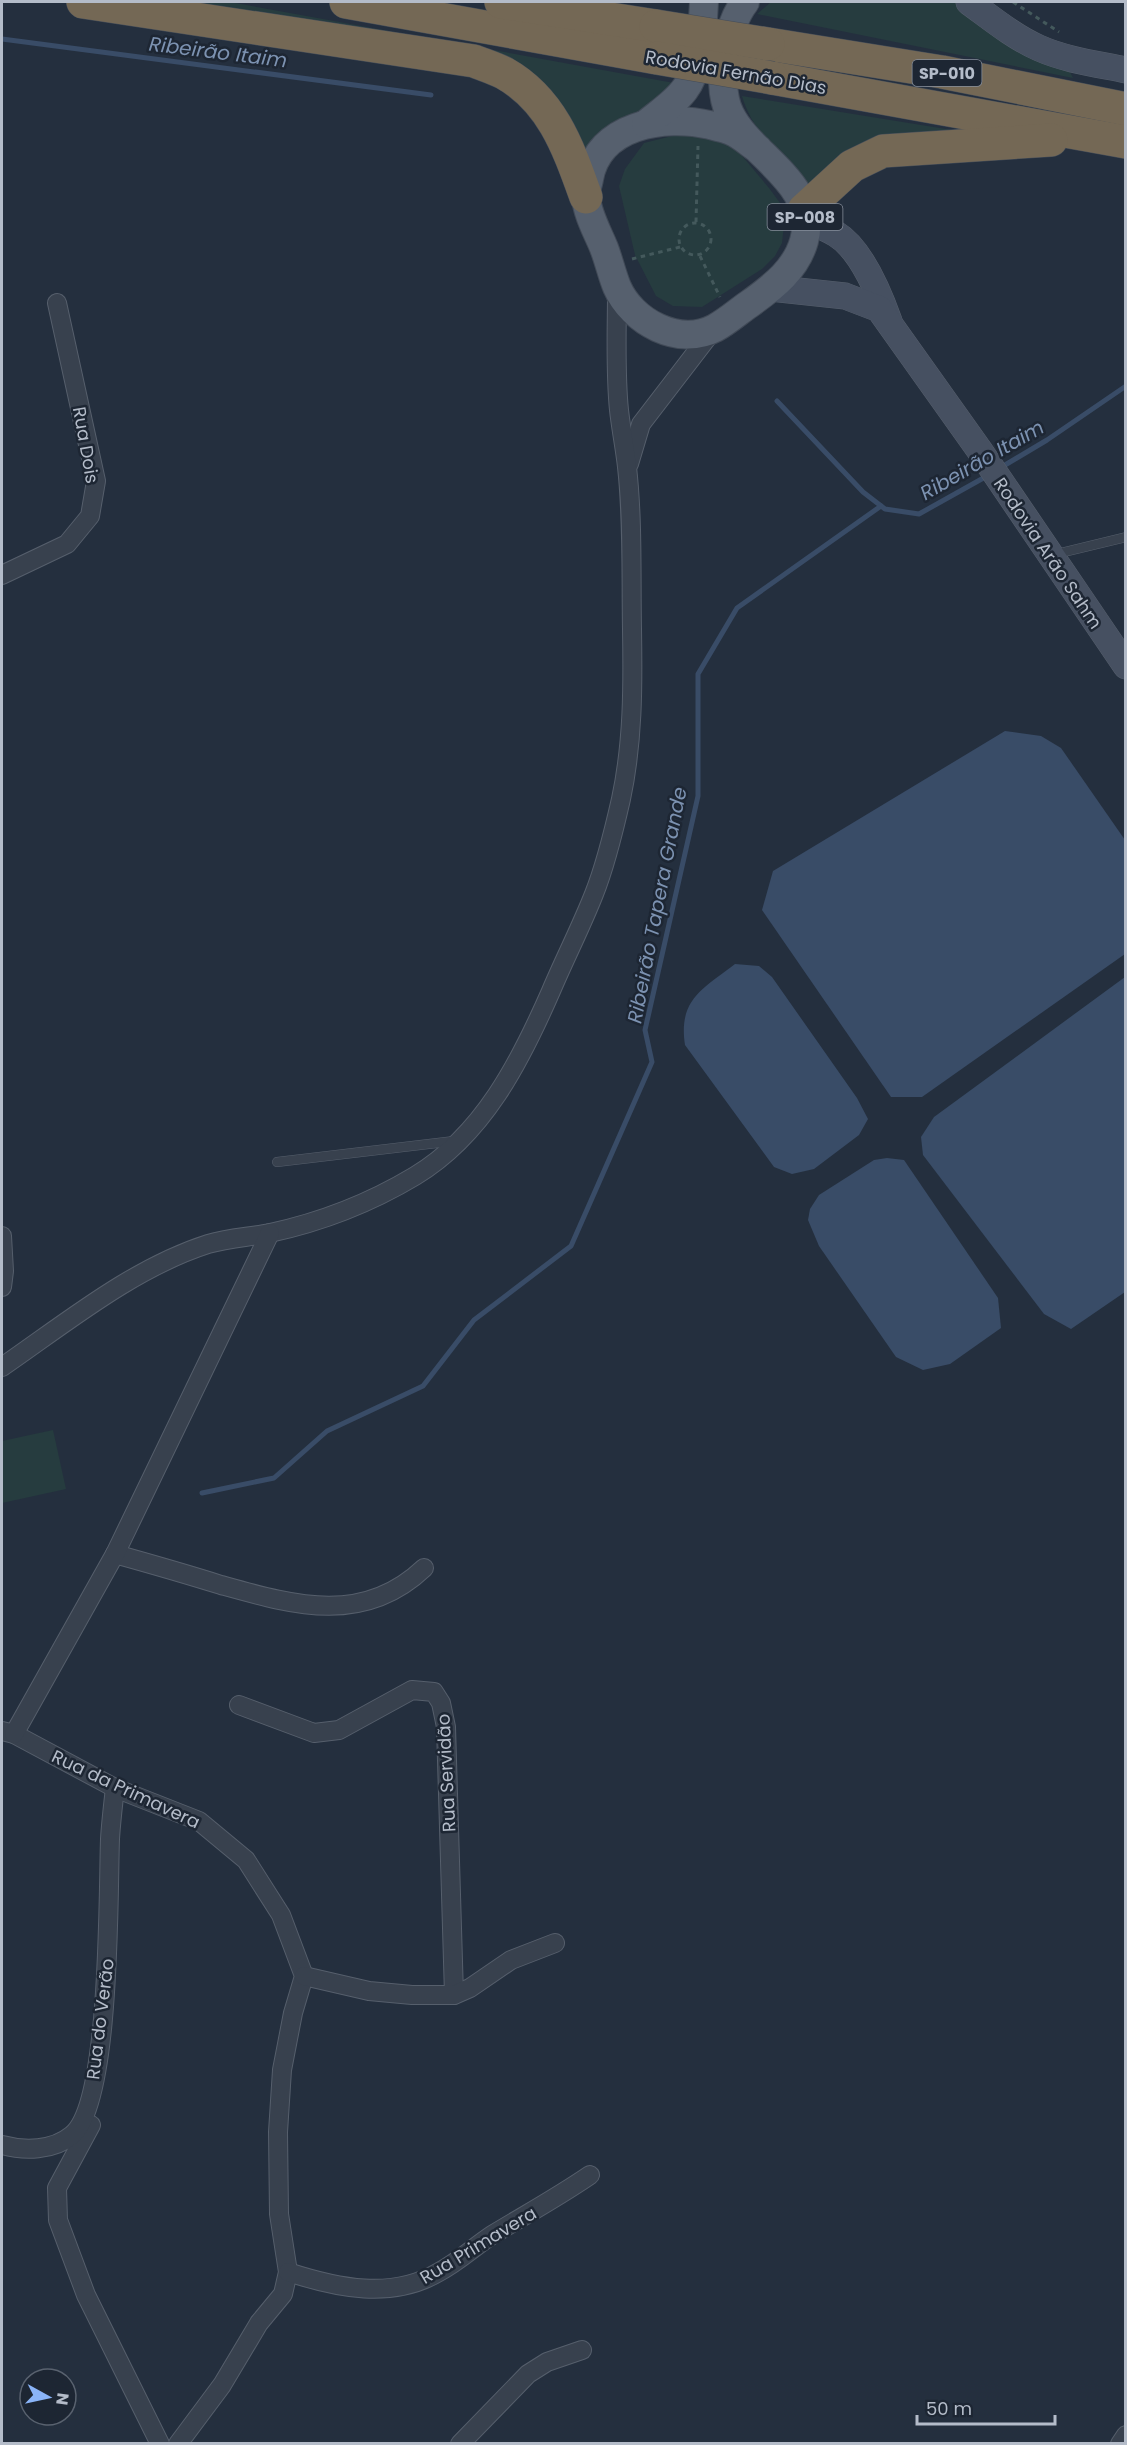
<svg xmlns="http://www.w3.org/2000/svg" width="1127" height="2445" font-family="Poppins,sans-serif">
  <rect width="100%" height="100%" fill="#242f3e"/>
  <g fill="#263c3f">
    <path d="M155,2H230L674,83C653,117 603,120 582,155L545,91Z"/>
    <path d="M771,2H956L1001,32L1068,68L1073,78L757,14Z"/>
    <path d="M742,96L989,136L809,191C785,166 751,129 742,96Z"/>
    <path d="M688,132L733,145L769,188L780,203L785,215L782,243L775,256L762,269L702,307L673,306L656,296L635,255L619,186L625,169L644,143Z"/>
    <path d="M53,1430L66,1489L2,1503V1441Z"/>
  </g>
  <g fill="#394c67">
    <path d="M1005,731L1041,736L1061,748L1125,840V954L922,1097H891L762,910L773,871Z"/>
    <path d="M735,964L759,966L772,977L857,1098L868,1119L859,1135L814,1169L792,1174L774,1167L685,1045C678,999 703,989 735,964Z"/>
    <path d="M1125,977V1292L1071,1329L1044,1314L923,1155L921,1137L934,1117Z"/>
    <path d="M887,1158L904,1160L998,1298L1001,1328L950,1364L923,1370L896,1357L819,1246L808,1220L810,1209L819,1195L874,1160Z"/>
  </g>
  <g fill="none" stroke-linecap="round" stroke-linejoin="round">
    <g stroke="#394c67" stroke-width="5">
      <path d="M2,39L431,95"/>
      <path d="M777,401L863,492L885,509L919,514L987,476"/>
      <path d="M1000,468L1047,440L1126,386"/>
      <path d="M202,1493L274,1478L327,1431L423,1386L474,1320L571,1246L652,1062L645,1030L698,796V674L737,608L881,506"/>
    </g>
    <g stroke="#565f6c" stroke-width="10">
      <g id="lane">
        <path d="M1052,555L1126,537"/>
        <path d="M277,1162L454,1141"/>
      </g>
    </g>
    <g stroke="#565f6c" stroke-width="20">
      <g id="street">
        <path d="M629,464L641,424L714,329"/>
        <path d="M2,575L67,544L90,516L96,481L57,303"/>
        <path d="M2,1236L4,1271L2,1287"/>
        <path d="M2,1367C66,1323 133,1268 208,1244C228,1238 250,1237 270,1233C321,1222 370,1203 415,1176C483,1135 520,1062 551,991C565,958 581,927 594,894C606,864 614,830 621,799C633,743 633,686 632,629C631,576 633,520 627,467C625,448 621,429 619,410C615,371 617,330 617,290"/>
        <path d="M115,1554C151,1564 186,1574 221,1585C293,1605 363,1626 424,1568"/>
        <path d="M239,1705L314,1733L339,1730L412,1690L434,1692L441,1703L446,1727L454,1995"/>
        <path d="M2,1731L14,1734L115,1788L199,1821L246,1860L281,1915L304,1976L293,2013L282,2070L278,2132L279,2214L288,2272L283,2294L259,2323L222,2385L178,2444"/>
        <path d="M14,1734L115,1554L270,1233"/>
        <path d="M304,1976L369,1991L412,1995H454L470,1988L511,1960L555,1943"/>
        <path d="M91,2125L57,2188L58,2220L86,2295L160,2444"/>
        <path d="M2,2145C24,2151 53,2151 72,2135C111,2103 108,1893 110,1839C111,1822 113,1805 115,1788"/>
        <path d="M288,2272C337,2288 392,2300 439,2272C458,2262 474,2247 492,2235C525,2215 558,2197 590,2175"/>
        <path d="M460,2444L528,2374L547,2362L582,2350"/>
        <path d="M1120,2444L1126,2435"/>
      </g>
    </g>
    <g stroke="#565f6c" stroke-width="27">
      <g id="secondary">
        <path d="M969,2C991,18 1014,37 1039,48C1066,60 1097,64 1126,70"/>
        <path d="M806,220C815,224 826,228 836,234C861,249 879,293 889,321"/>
        <path d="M770,288L845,296L879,309L980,451L1126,666"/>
      </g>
    </g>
    <g stroke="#414a57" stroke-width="30">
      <g id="primary">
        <path d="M745,2C734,16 729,34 726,52C722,71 721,96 730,114C751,157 820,184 804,241C796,269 774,286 752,302C740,310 728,321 715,328C679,347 632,322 617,287C612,275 609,261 604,248C598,233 587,214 586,197C585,192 588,185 589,179C598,125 664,114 710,125C716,127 725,128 731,131C741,135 749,143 758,149"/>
        <path d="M646,124C659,113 675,103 685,89C699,71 703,25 704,2"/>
      </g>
    </g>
    <g stroke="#434c59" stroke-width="34">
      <g id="highway">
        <path d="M83,2L474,61C484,65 494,68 504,73C552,100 568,147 586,197"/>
        <path d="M346,2L657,58"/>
        <path d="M501,2L656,26"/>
        <path d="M768,44L942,72L1126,109"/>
        <path d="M772,78L1126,142"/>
        <path d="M804,210L852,166L883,151L1051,140"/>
      </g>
    </g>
    <g stroke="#44595c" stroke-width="3" stroke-dasharray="4.5 4.5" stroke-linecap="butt">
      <path d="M1013,2L1059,32"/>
      <path d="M696,222L698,146"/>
      <circle cx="695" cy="239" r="16"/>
      <path d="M700,256L720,297"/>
      <path d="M632,259L680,247"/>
    </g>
    <use href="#lane" stroke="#38414e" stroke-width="9"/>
    <use href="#street" stroke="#38414e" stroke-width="18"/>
    <use href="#secondary" stroke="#465061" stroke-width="26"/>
    <use href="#primary" stroke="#56606e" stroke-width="28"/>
    <use href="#highway" stroke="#746855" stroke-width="33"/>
    <g stroke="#434c59" stroke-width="34" stroke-linecap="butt">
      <g id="highway-bridge">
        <path d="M656,26L768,44"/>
        <path d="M657,58L772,78"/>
      </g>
    </g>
    <use href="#highway-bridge" stroke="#746855" stroke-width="33"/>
  </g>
  <g text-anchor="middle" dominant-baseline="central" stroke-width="5" stroke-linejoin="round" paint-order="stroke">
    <g fill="#1d2633" stroke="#878f9c" stroke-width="1.5">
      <rect x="912.5" y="60" width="69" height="26" rx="4.5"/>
      <rect x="767.5" y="204" width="75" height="26" rx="4.5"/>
    </g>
    <g font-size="16" font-weight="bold" fill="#b4bcc9">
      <text x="947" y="73">SP-010</text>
      <text x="805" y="217">SP-008</text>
    </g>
    <g font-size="18" fill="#b4bcc9" stroke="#1d2633">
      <text transform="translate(736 72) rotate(10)">Rodovia Fernão Dias</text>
      <text transform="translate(86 445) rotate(80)">Rua Dois</text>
      <text transform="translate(1048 553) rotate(56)">Rodovia Arão Sahm</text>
      <text transform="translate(446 1773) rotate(-93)">Rua Servidão</text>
      <text transform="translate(126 1789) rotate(25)">Rua da Primavera</text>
      <text transform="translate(100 2019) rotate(-83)">Rua do Verão</text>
      <text transform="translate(478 2245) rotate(-31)">Rua Primavera</text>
    </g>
    <g font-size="20" font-style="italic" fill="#7c92b1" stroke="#1d2633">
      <text transform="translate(218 52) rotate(7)">Ribeirão Itaim</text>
      <text transform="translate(982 460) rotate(-30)">Ribeirão Itaim</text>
      <text transform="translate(657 905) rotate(-79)">Ribeirão Tapera Grande</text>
    </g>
  </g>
  <rect width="1127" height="2445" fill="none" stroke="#b4bcc9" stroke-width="6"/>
  <g transform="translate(48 2397) rotate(98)"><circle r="28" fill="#1d2633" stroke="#59626f" stroke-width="1.5"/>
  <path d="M0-4.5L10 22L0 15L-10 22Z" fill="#8ab4f8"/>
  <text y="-9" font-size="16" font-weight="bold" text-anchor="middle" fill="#b4bcc9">N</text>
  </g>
  <path d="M917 2415v9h138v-9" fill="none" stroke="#b4bcc9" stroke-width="3"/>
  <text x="926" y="2415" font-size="18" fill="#b4bcc9" stroke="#1d2633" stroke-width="4.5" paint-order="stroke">50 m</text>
</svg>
